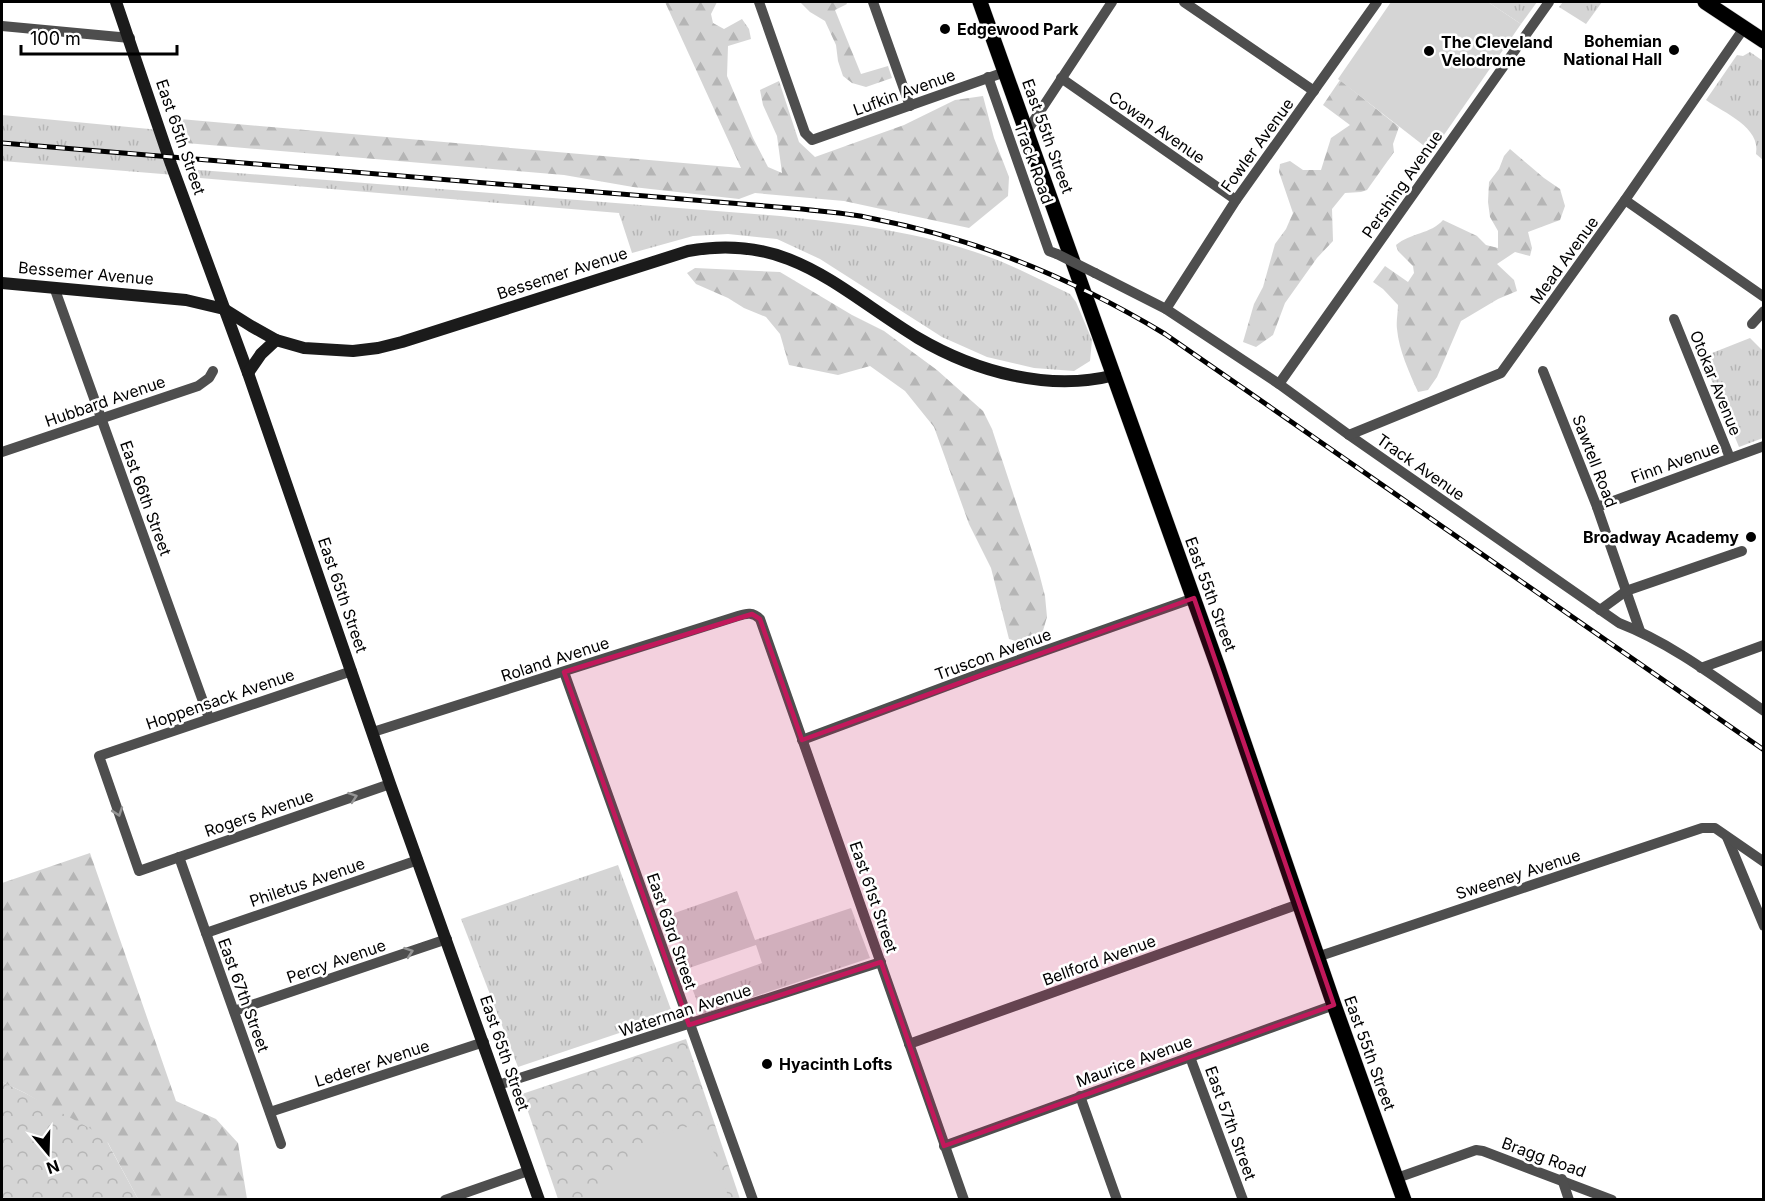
<svg xmlns="http://www.w3.org/2000/svg" width="1765" height="1201" font-family="Inter,sans-serif">
  <defs>
    <pattern id="grass-tufts" width="24" height="20" patternUnits="userSpaceOnUse" patternTransform="scale(1.5)"><rect width="24" height="20" fill="#d5d5d5"/><path d="M3 7l-1-3M5 7V3M7 7l1-3M15 17l-1-3M17 17v-4M19 17l1-3" fill="none" stroke="#b5b5b5"/></pattern>
    <pattern id="forest-firs" width="22" height="20" patternUnits="userSpaceOnUse" patternTransform="scale(1.5)"><rect width="22" height="20" fill="#d5d5d5"/><path d="M5 1l3.5 6h-7zM16 11l3.5 6h-7z" fill="#b5b5b5"/></pattern>
    <pattern id="park-crowns" width="20" height="18" patternUnits="userSpaceOnUse" patternTransform="scale(1.5)"><rect width="20" height="18" fill="#d5d5d5"/><path d="M2 6a3 3 0 1 1 6 0M12 15a3 3 0 1 1 6 0" fill="none" stroke="#b5b5b5"/></pattern>
  </defs>
  <rect width="100%" height="100%" fill="#fff"/>
  <g fill="url(#grass-tufts)">
    <path d="M1488,2H1537L1521,24Z"/>
    <path d="M1563,2H1602L1586,24L1559,7Z"/>
    <path d="M1750,52L1763,61V160L1756,154C1761,127 1724,113 1706,100L1737,55L1743,56Z"/>
    <path d="M2,115L160,130L175,175L2,161Z"/>
    <path d="M187,169L780,216C855,224 930,233 1000,261C1024,271 1047,283 1070,294L1076,302L1092,340L1090,361L1074,371L1034,368L987,357L942,337L820,259L777,239L728,234L693,236L632,253L619,213L188,177Z"/>
    <path d="M1750,338L1763,351V438L1739,447L1702,357Z"/>
    <path d="M618,865L673,1015L518,1067L461,919Z"/>
    <path d="M737,891L755,940L851,908L870,958L702,1014L692,988L762,963L756,945L689,968L669,915Z"/>
  </g>
  <g fill="url(#forest-firs)">
    <path d="M665,2H717L711,14L713,23L724,29L742,19L749,29L751,39L728,46L727,76L753,138L768,167L782,173L777,136L763,105L760,90L779,81L799,142L815,157L904,125L955,100L983,96L994,138L1009,177L1008,196L969,228L844,201L755,193L739,199L633,187L564,175L186,143L179,130L180,119L741,168Z"/>
    <path d="M800,2H846L847,4L835,10L861,74L888,66L892,78L866,87L852,83L843,76L838,61L836,45L825,21L810,12Z"/>
    <path d="M1340,80L1399,127L1393,144L1394,152L1367,190L1361,192L1345,193L1332,209L1333,241L1317,258L1285,303L1273,335L1256,347L1243,342L1254,304L1263,287L1275,244L1286,229L1293,213L1279,172L1280,164L1290,161L1303,170H1321L1331,138L1350,125L1323,105Z"/>
    <path d="M1510,149L1544,178L1560,189L1565,206L1560,220L1528,232L1532,248L1530,256L1515,252L1497,264L1514,280L1517,291L1498,299L1461,321L1437,377L1428,390L1418,392C1409,372 1399,350 1397,329C1396,321 1398,313 1398,305L1383,289L1373,282L1385,266L1408,282L1414,273L1413,266L1398,251L1396,245C1410,233 1431,234 1443,220L1477,236L1486,245L1498,248V231L1490,217L1488,202L1489,182L1499,169L1504,156Z"/>
    <path d="M695,268L780,272L852,315L884,331L937,370L983,411L992,429L1038,569L1045,596L1047,617L1042,634C1028,644 1025,644 1009,639L991,568L969,524L934,427L905,391L870,366L838,375L789,365L780,334L766,317L744,308L728,298L696,284L687,273Z"/>
    <path d="M90,853L176,1101L216,1119L238,1143L247,1199H138L108,1143L25,1093L2,1082V883Z"/>
  </g>
  <g fill="url(#park-crowns)">
    <path d="M686,1039L740,1199H558L522,1094Z"/>
    <path d="M2,1082L25,1093L104,1136L138,1199H2Z"/>
  </g>
  <g fill="#d5d5d5">
    <path d="M1391,2H1488L1521,24L1432,152L1338,79Z"/>
    <path d="M704,1123L729,1199H598L610,1175L654,1135Z"/>
  </g>
  <g fill="none" stroke-linecap="round" stroke-linejoin="round">
    <g stroke="#dbdbdb" stroke-width="16">
      <g id="primary">
        <path d="M980,2L1218,667L1334,1005L1404,1200"/>
        <path d="M1705,2L1764,41"/>
      </g>
    </g>
    <g stroke="#4e4e4e" stroke-width="10">
      <path d="M759,2L805,133L812,140L1005,72"/>
      <path d="M873,2L910,106"/>
      <path d="M1184,2L1314,91"/>
      <path d="M2,26L130,38"/>
      <path d="M988,77L1049,251L1057,254"/>
      <path d="M1061,78L1236,200"/>
      <path d="M1027,131L1112,2"/>
      <path d="M1625,200L1764,297"/>
      <path d="M1095,273L1166,309L1279,384L1349,435L1619,623C1671,643 1718,679 1764,711"/>
      <path d="M54,287L209,718"/>
      <path d="M1166,309L1236,200L1377,2"/>
      <path d="M1674,319L1730,458"/>
      <path d="M1752,324L1764,311"/>
      <path d="M1543,371L1597,507L1640,631"/>
      <path d="M1279,384L1549,2"/>
      <path d="M1349,435L1501,373L1625,200L1744,28"/>
      <path d="M2,452L198,386L209,378L213,371"/>
      <path d="M1597,507L1764,446"/>
      <path d="M1600,610L1626,591L1742,551"/>
      <path d="M1701,668L1764,645"/>
      <path d="M352,671L99,756L139,871L390,784"/>
      <path d="M564,672L753,1200"/>
      <path d="M373,732L738,616C747,613 753,612 760,619L964,1200"/>
      <path d="M802,740L979,674L1194,598"/>
      <path d="M1727,837L1764,926"/>
      <path d="M179,857L281,1144"/>
      <path d="M206,933L418,860"/>
      <path d="M1317,957L1702,828H1715L1764,862"/>
      <path d="M234,1011L447,939"/>
      <path d="M909,1044L1299,904"/>
      <path d="M1190,1057L1243,1200"/>
      <path d="M498,1085L881,962"/>
      <path d="M1080,1096L1117,1200"/>
      <path d="M270,1112L484,1042"/>
      <path d="M944,1146L1334,1005"/>
      <path d="M1397,1178L1476,1150L1483,1151L1612,1200"/>
      <path d="M1562,1179L1569,1200"/>
      <path d="M445,1200L528,1171"/>
    </g>
    <g stroke="#1b1b1b" stroke-width="12">
      <path d="M116,2L171,164L248,373L390,784L539,1200"/>
      <path d="M2,283L186,300L224,309L251,326L276,340L304,348L353,351L378,348L402,342L688,251C789,232 839,290 918,338C976,372 1049,392 1115,375"/>
      <path d="M248,373L261,354L276,340"/>
    </g>
    <use href="#primary" stroke="#000" stroke-width="15"/>
    <g stroke="#000" stroke-width="5">
      <path id="rail" d="M2,143L802,209C825,212 848,213 870,218C975,238 1074,279 1165,334L1764,750"/>
    </g>
    <use href="#rail" stroke="#fff" stroke-width="3" stroke-dasharray="9" stroke-linecap="butt"/>
    <path stroke="#4e4e4e" stroke-width="10" d="M1057,254L1095,273"/>
  </g>
  <defs><path id="oneway-chevron" d="M-2-3.5L2.5 0L-2 3.5" fill="none" stroke-width="1.6" stroke-linecap="round" stroke-linejoin="round" transform="scale(1.5)"/></defs>
  <g stroke="#959595">
    <use href="#oneway-chevron" transform="translate(353 797) rotate(-19)"/>
    <use href="#oneway-chevron" transform="translate(118 812) rotate(71)"/>
    <use href="#oneway-chevron" transform="translate(409 952) rotate(-19)"/>
  </g>
  <path fill="#c2185b" fill-opacity="0.2" stroke="#c2185b" stroke-width="4.5" stroke-linejoin="round" d="M1194,598L1334,1005L944,1146L881,962L689,1025L564,672L752,614L760,619L802,740Z"/>
  <g fill="#000" stroke="#fff" stroke-width="2">
    <circle cx="945" cy="29" r="6"/>
    <circle cx="1674" cy="50" r="6"/>
    <circle cx="1429" cy="51" r="6"/>
    <circle cx="1751" cy="537" r="6"/>
    <circle cx="767" cy="1064" r="6"/>
  </g>
  <g text-anchor="middle" dominant-baseline="central" stroke-width="5" stroke-linejoin="round" paint-order="stroke">
    <g font-size="16" font-weight="bold" fill="#000" stroke="#fff" text-anchor="start">
      <text x="957" y="29">Edgewood Park</text>
      <text x="1662" y="41" text-anchor="end">Bohemian<tspan x="1662" dy="18">National Hall</tspan></text>
      <text x="1441" y="42">The Cleveland<tspan x="1441" dy="18">Velodrome</tspan></text>
      <text x="1739" y="537" text-anchor="end">Broadway Academy</text>
      <text x="779" y="1064">Hyacinth Lofts</text>
    </g>
    <g font-size="16" fill="#000" stroke="#fff">
      <text transform="translate(904 92) rotate(-20)">Lufkin Avenue</text>
      <text transform="translate(1157 127) rotate(35)">Cowan Avenue</text>
      <text transform="translate(1048 136) rotate(70)">East 55th Street</text>
      <text transform="translate(181 137) rotate(71)">East 65th Street</text>
      <text transform="translate(1257 145) rotate(-54)">Fowler Avenue</text>
      <text transform="translate(1034 163) rotate(70)">Track Road</text>
      <text transform="translate(1402 184) rotate(-55)">Pershing Avenue</text>
      <text transform="translate(1564 260) rotate(-54)">Mead Avenue</text>
      <text transform="translate(86 273) rotate(5)">Bessemer Avenue</text>
      <text transform="translate(562 273) rotate(-18)">Bessemer Avenue</text>
      <text transform="translate(1716 383) rotate(68)">Otokar Avenue</text>
      <text transform="translate(105 401) rotate(-19)">Hubbard Avenue</text>
      <text transform="translate(1595 461) rotate(69)">Sawtell Road</text>
      <text transform="translate(1675 462) rotate(-20)">Finn Avenue</text>
      <text transform="translate(1421 467) rotate(35)">Track Avenue</text>
      <text transform="translate(146 498) rotate(70)">East 66th Street</text>
      <text transform="translate(1211 594) rotate(70)">East 55th Street</text>
      <text transform="translate(343 595) rotate(71)">East 65th Street</text>
      <text transform="translate(993 654) rotate(-20)">Truscon Avenue</text>
      <text transform="translate(555 659) rotate(-18)">Roland Avenue</text>
      <text transform="translate(220 699) rotate(-19)">Hoppensack Avenue</text>
      <text transform="translate(259 813) rotate(-19)">Rogers Avenue</text>
      <text transform="translate(1518 874) rotate(-18)">Sweeney Avenue</text>
      <text transform="translate(307 882) rotate(-19)">Philetus Avenue</text>
      <text transform="translate(874 897) rotate(71)">East 61st Street</text>
      <text transform="translate(672 931) rotate(71)">East 63rd Street</text>
      <text transform="translate(1099 960) rotate(-20)">Bellford Avenue</text>
      <text transform="translate(336 961) rotate(-19)">Percy Avenue</text>
      <text transform="translate(244 995) rotate(70)">East 67th Street</text>
      <text transform="translate(685 1010) rotate(-18)">Waterman Avenue</text>
      <text transform="translate(505 1053) rotate(71)">East 65th Street</text>
      <text transform="translate(1370 1053) rotate(70)">East 55th Street</text>
      <text transform="translate(1134 1061) rotate(-20)">Maurice Avenue</text>
      <text transform="translate(372 1063) rotate(-18)">Lederer Avenue</text>
      <text transform="translate(1231 1123) rotate(70)">East 57th Street</text>
      <text transform="translate(1544 1157) rotate(20)">Bragg Road</text>
    </g>
  </g>
  <rect width="1765" height="1201" fill="none" stroke="#000000" stroke-width="6"/>
  <g transform="translate(48 1153) rotate(161)" stroke="#ffffff" stroke-width="4.5" paint-order="stroke">
  <path d="M0-4.5L10 22L0 15L-10 22Z" fill="#000000"/>
  <text y="-9" font-size="16" font-weight="bold" text-anchor="middle" fill="#000000">N</text>
  </g>
  <path d="M21 45v9h156v-9" fill="none" stroke="#000000" stroke-width="3"/>
  <text x="30" y="45" font-size="18" fill="#000000" stroke="#ffffff" stroke-width="4.5" paint-order="stroke">100 m</text>
</svg>
